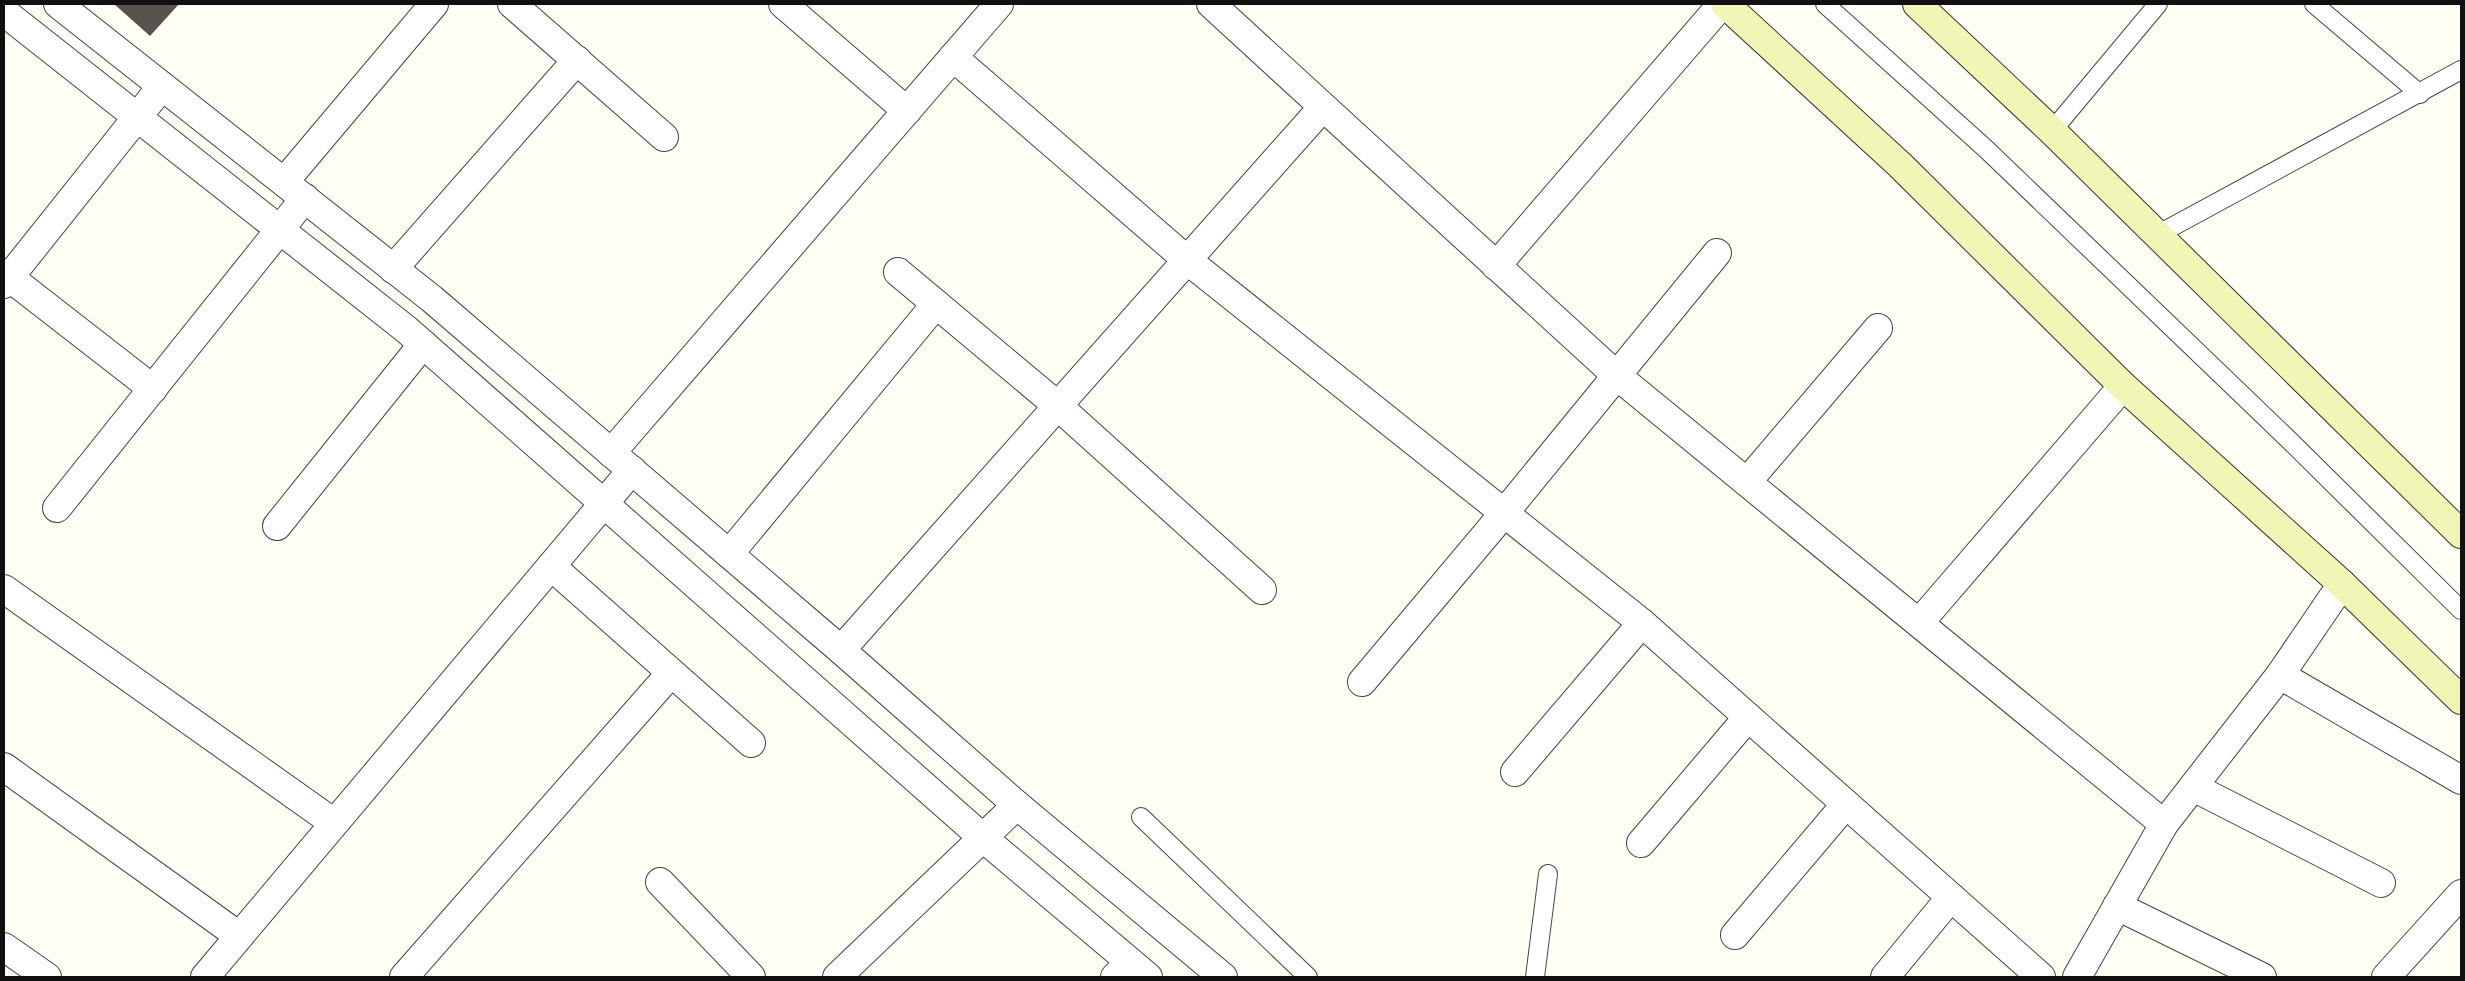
<svg xmlns="http://www.w3.org/2000/svg" width="2465" height="981" font-family="'Zilla Slab',serif">
  <rect width="100%" height="100%" fill="#fefef5"/>
  <path fill="#58534e" d="M114,4H179L150,36Z"/>
  <g fill="none" stroke-linecap="round" stroke-linejoin="round">
    <g stroke="#434343" stroke-width="20">
      <g id="service">
        <path d="M1825,4L1986,149L2288,439L2461,610"/>
        <path d="M2314,4L2420,94"/>
        <path d="M2052,131L2158,4"/>
        <path d="M2157,235L2461,70"/>
        <path d="M1141,817L1308,977"/>
        <path d="M1535,977L1548,874"/>
      </g>
    </g>
    <g stroke="#434343" stroke-width="30">
      <g id="minor">
        <path d="M512,4L664,137"/>
        <path d="M783,4L907,111"/>
        <path d="M1211,4L1616,375L2164,824"/>
        <path d="M953,57L1187,260L1642,623L2041,977"/>
        <path d="M284,182L434,4"/>
        <path d="M1496,266L1722,4"/>
        <path d="M393,269L577,60"/>
        <path d="M898,272L1058,406L1262,590"/>
        <path d="M4,273L153,389"/>
        <path d="M4,284L162,86"/>
        <path d="M611,453L999,4"/>
        <path d="M1747,482L1878,328"/>
        <path d="M57,508L305,198"/>
        <path d="M277,526L423,344"/>
        <path d="M729,554L936,304"/>
        <path d="M551,566L751,743"/>
        <path d="M4,589L334,823"/>
        <path d="M1919,623L2123,386"/>
        <path d="M841,650L1323,107"/>
        <path d="M2280,675L2461,780"/>
        <path d="M1362,682L1505,512L1717,253"/>
        <path d="M4,767L239,936"/>
        <path d="M1515,772L1642,623"/>
        <path d="M2193,787L2381,883"/>
        <path d="M1641,843L1748,717"/>
        <path d="M660,882L751,977"/>
        <path d="M2117,906L2262,977"/>
        <path d="M1735,935L1846,804"/>
        <path d="M4,947L47,977"/>
        <path d="M205,977L632,470"/>
        <path d="M404,977L671,673"/>
        <path d="M837,977L1017,805"/>
        <path d="M1115,977L1130,962"/>
        <path d="M1885,977L1951,897"/>
        <path d="M2077,977L2164,824L2280,675L2342,584"/>
        <path d="M2386,977L2461,894"/>
      </g>
    </g>
    <g stroke="#434343" stroke-width="30">
      <g id="tertiary">
        <path d="M58,4L432,299L841,650L1017,805L1223,977"/>
        <path d="M4,12L407,330L982,837L1148,977"/>
      </g>
    </g>
    <g stroke="#323232" stroke-width="30">
      <g id="secondary">
        <path d="M1725,4L1900,165L2123,386L2342,584L2461,700"/>
        <path d="M1917,4L2052,131L2461,534"/>
      </g>
    </g>
    <use href="#service" stroke="#fff" stroke-width="18"/>
    <use href="#minor" stroke="#fff" stroke-width="28"/>
    <use href="#tertiary" stroke="#fff" stroke-width="28"/>
    <use href="#secondary" stroke="#f1f6b7" stroke-width="28"/>
  </g>
  <rect width="2465" height="981" fill="none" stroke="#101010" stroke-width="10"/>
</svg>
